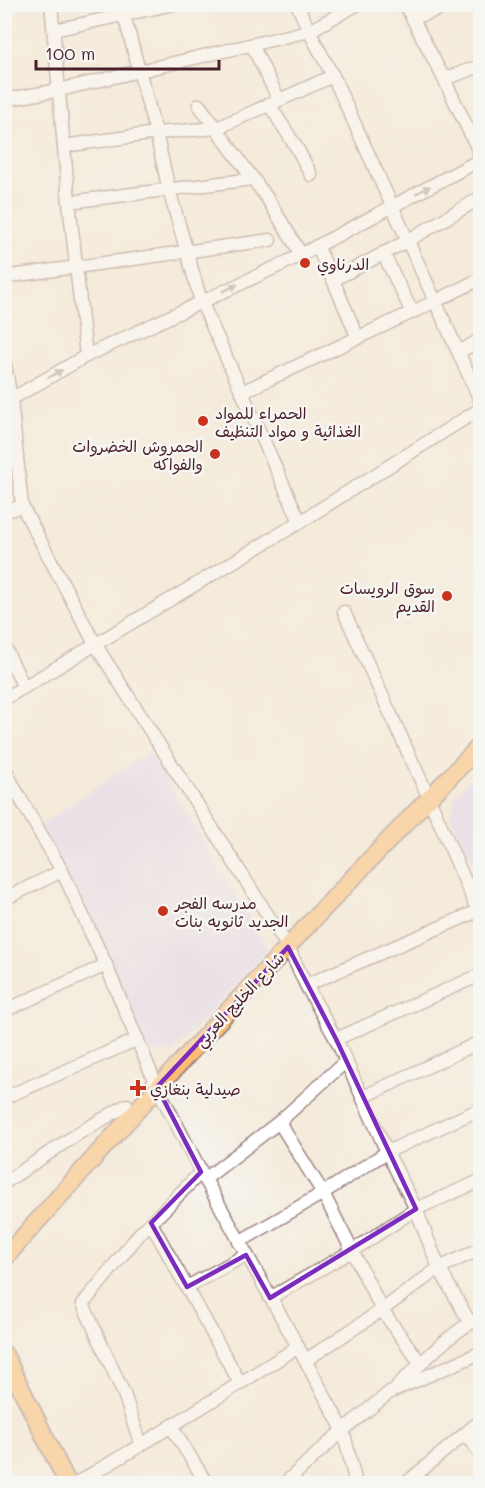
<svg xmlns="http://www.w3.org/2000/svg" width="485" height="1488" font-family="Mali,'Playpen Sans Arabic',sans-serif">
  <rect width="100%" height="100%" fill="#f6f6f2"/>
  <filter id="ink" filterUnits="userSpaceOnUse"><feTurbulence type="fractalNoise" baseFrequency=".0167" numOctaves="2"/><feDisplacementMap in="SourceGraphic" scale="12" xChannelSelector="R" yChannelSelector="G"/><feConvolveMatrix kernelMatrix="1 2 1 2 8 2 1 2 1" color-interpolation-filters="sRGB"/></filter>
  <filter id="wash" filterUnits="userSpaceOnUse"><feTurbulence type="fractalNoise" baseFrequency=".008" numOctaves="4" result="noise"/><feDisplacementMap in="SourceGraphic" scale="24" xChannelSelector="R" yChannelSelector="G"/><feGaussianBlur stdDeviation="1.35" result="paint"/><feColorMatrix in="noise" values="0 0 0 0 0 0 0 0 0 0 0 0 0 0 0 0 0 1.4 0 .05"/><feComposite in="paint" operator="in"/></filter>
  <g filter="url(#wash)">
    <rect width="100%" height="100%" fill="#f4ebdb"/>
    <g fill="#ded5f5">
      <path d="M149,751L268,950L172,1054L148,1051L38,827Z"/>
      <path d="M480,768V875L450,816L457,792Z"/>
    </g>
  </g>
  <g filter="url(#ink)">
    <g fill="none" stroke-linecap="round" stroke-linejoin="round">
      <g stroke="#9f8583" stroke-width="15">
        <g id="minor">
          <path d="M51,4L69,202L86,356"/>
          <path d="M121,4L156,133L169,190L201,301L300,522"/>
          <path d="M297,4L309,31L333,76L480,400"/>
          <path d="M405,4L444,79L480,154"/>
          <path d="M412,18L457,4"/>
          <path d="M54,30L174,4"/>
          <path d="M252,45L279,100"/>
          <path d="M444,79L480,66"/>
          <path d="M4,100L59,90L309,31L358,4"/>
          <path d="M269,104L298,150L311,175"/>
          <path d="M199,105L267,198L301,254"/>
          <path d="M64,146L156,133L217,128L333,76"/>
          <path d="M69,202L253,179"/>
          <path d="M317,246L333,280L358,338"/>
          <path d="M383,253L412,312"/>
          <path d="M4,277L270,240"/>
          <path d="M333,280L409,240L480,198"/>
          <path d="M459,352L480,340"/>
          <path d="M4,359L11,399L22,506L95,644L288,947L306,985L336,1039L387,1152L416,1209L439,1268L470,1323"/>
          <path d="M242,392L436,301L480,279"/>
          <path d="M6,402L86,356L289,261L480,160"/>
          <path d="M4,512L22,506"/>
          <path d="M344,612L429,798L480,916"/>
          <path d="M4,646L24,687"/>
          <path d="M4,699L300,522L480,409"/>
          <path d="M4,766L15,789L62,871L106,965L157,1087L205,1179L298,1347L343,1430L356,1484"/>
          <path d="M4,899L62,871"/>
          <path d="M306,985L478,911"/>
          <path d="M4,1011L106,965"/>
          <path d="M336,1039L480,975"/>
          <path d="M363,1097L480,1042"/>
          <path d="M4,1098L138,1039"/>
          <path d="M279,1122L323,1193L382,1310L421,1364"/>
          <path d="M205,1179L279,1122L346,1061"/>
          <path d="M4,1183L79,1133L127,1105"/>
          <path d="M151,1223L240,1383"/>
          <path d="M239,1242L323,1193L387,1152L480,1109"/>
          <path d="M187,1287L246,1255"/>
          <path d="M270,1298L352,1251L416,1209L480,1181"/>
          <path d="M306,1360L382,1310L439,1268L480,1249"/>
          <path d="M398,1385C423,1362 449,1333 480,1318"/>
          <path d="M171,1426L207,1484"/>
          <path d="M465,1434L480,1453"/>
          <path d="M141,1445L124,1394L83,1304L141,1232L151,1223L201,1172"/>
          <path d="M75,1484L141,1445L298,1347"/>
          <path d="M284,1484L343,1430L390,1392L480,1353"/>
          <path d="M405,1484L480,1421"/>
        </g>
      </g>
      <g stroke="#9f8583" stroke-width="20">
        <g id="major">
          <path d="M4,1259L16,1245C167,1075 321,908 480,746"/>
          <path d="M4,1354L68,1484"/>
        </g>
      </g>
      <use href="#minor" stroke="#fff" stroke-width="12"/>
      <use href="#major" stroke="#febc70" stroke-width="16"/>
    </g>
    <defs><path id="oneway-solid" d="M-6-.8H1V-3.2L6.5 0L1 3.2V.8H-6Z" transform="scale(1.5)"/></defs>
    <g fill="#ae9aa0">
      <use href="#oneway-solid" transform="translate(423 190) rotate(-28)"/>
      <use href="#oneway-solid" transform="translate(230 288) rotate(-25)"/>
      <use href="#oneway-solid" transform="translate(55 374) rotate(-30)"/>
    </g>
  </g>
  <path d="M0 0H485V1488H0ZM288,947L336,1039L416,1209L270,1298L246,1255L187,1287L151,1223L201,1172L157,1087Z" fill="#f4ebdb" fill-opacity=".55" fill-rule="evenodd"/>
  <path fill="none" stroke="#7b2cbf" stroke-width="4.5" stroke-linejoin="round" d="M288,947L336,1039L416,1209L270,1298L246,1255L187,1287L151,1223L201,1172L157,1087Z"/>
  <g fill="#c8321e" stroke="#f6f6f2" stroke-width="2">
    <circle cx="305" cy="263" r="6"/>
    <circle cx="203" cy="421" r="6"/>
    <circle cx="215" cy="454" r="6"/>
    <circle cx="447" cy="596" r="6"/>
    <circle cx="163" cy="911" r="6"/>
    <path d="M135 1079h6v6h6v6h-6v6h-6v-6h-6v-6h6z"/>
  </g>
  <g text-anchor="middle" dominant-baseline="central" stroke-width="5" stroke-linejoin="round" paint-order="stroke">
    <g font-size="16" fill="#4a1f2b" stroke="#f6f6f2" text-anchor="start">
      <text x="317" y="263">الدرناوي</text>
      <text x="215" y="412">الحمراء للمواد<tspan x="215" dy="18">الغذائية و مواد التنظيف</tspan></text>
      <text x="203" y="445" text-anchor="end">الحمروش الخضروات<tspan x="203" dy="18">والفواكه</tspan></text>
      <text x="435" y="587" text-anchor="end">سوق الرويسات<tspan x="435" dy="18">القديم</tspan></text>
      <text x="175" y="902">مدرسه الفجر<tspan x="175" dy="18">الجديد ثانويه بنات</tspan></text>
      <text x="150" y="1088">صيدلية بنغازي</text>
    </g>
    <g font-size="16" fill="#4a1f2b" stroke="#f6f6f2">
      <text transform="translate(239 999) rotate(-47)">شارع الخليج العربي</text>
    </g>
  </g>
  <rect width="485" height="1488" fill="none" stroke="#f6f6f2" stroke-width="24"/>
  <path d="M36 60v9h183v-9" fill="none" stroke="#4a1f2b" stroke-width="3"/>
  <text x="45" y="60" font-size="18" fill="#4a1f2b" stroke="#f6f6f2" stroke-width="4.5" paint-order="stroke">100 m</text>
</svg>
